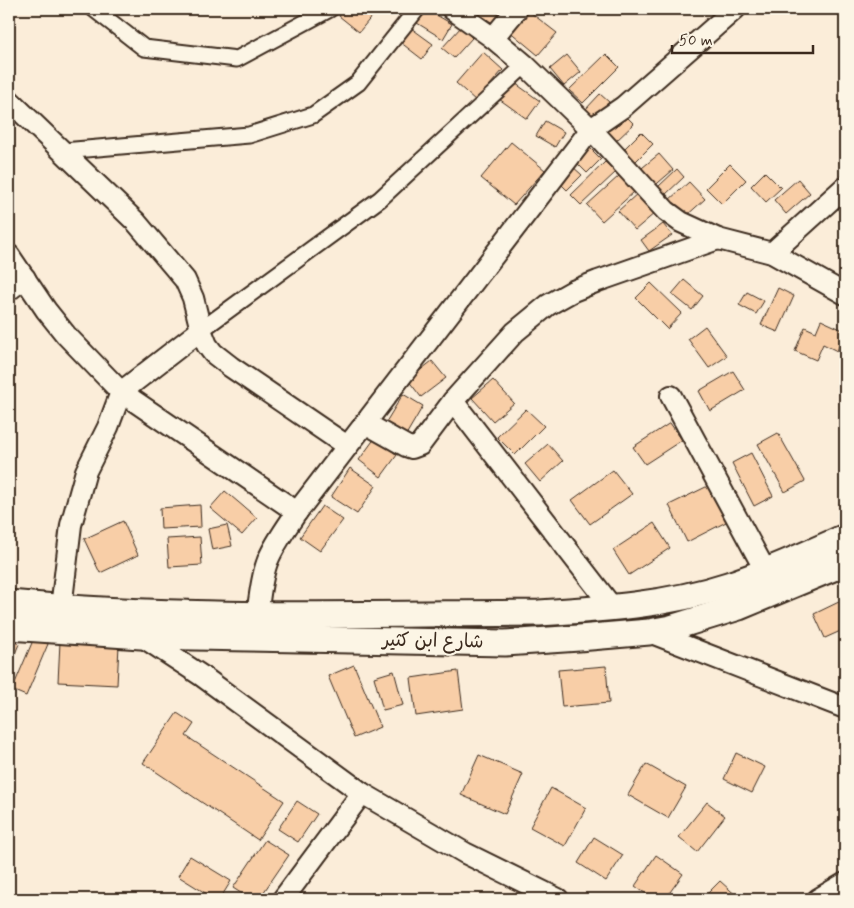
<svg xmlns="http://www.w3.org/2000/svg" width="854" height="908" font-family="Mynerve,'Playpen Sans Arabic',sans-serif">
  <rect width="100%" height="100%" fill="#fbedd9"/>
  <filter id="ink" filterUnits="userSpaceOnUse"><feTurbulence type="fractalNoise" baseFrequency=".02" numOctaves="2"/><feDisplacementMap in="SourceGraphic" scale="10" xChannelSelector="R" yChannelSelector="G"/><feConvolveMatrix kernelMatrix="1 2 1 2 8 2 1 2 1" color-interpolation-filters="sRGB"/></filter>
  <g filter="url(#ink)">
    <g fill="#f8cea7" stroke="#3b2a1e">
      <path d="M345,9H378L359,32L339,16Z"/>
      <path d="M426,9L452,24L443,39L417,23Z"/>
      <path d="M472,9H504L494,24Z"/>
      <path d="M526,9L557,33L538,55L508,30Z"/>
      <path d="M461,27L472,38L454,58L442,48Z"/>
      <path d="M411,28L433,44L422,59L400,42Z"/>
      <path d="M483,52L503,70L476,101L456,83Z"/>
      <path d="M606,54L619,67L583,103L569,90Z"/>
      <path d="M567,55L581,72L564,86L550,69Z"/>
      <path d="M512,81L540,101L527,119L499,99Z"/>
      <path d="M600,94L609,102L594,118L585,110Z"/>
      <path d="M620,110L634,124L616,141L603,127Z"/>
      <path d="M545,121L564,132L555,147L536,136Z"/>
      <path d="M641,132L653,144L635,162L623,150Z"/>
      <path d="M511,142L545,170L514,205L481,178Z"/>
      <path d="M590,148L601,159L587,173L576,162Z"/>
      <path d="M659,154L673,170L651,189L637,172Z"/>
      <path d="M605,162L616,172L581,205L571,195Z"/>
      <path d="M730,164L746,180L722,204L706,188Z"/>
      <path d="M572,166L582,175L567,190L558,181Z"/>
      <path d="M677,169L684,177L665,195L658,187Z"/>
      <path d="M765,172L781,188L766,202L751,186Z"/>
      <path d="M619,176L634,192L602,221L587,205Z"/>
      <path d="M798,179L810,193L786,214L774,200Z"/>
      <path d="M689,182L705,199L685,217L669,200Z"/>
      <path d="M638,193L655,213L635,230L618,211Z"/>
      <path d="M663,224L672,235L649,251L641,240Z"/>
      <path d="M684,280L703,296L692,310L672,294Z"/>
      <path d="M651,283L682,313L667,329L636,298Z"/>
      <path d="M778,288L794,296L778,332L761,325Z"/>
      <path d="M747,292L764,301L756,314L739,305Z"/>
      <path d="M821,320L845,331L837,351L823,344L816,360L795,351L805,327L816,332Z"/>
      <path d="M705,326L727,356L709,368L688,339Z"/>
      <path d="M432,361L446,378L421,397L408,380Z"/>
      <path d="M733,371L745,390L710,411L699,391Z"/>
      <path d="M493,380L514,403L493,421L472,398Z"/>
      <path d="M403,394L423,406L406,435L386,422Z"/>
      <path d="M526,409L544,426L515,455L497,437Z"/>
      <path d="M670,423L682,440L645,464L633,447Z"/>
      <path d="M778,433L805,481L785,492L758,444Z"/>
      <path d="M375,438L397,455L381,477L359,460Z"/>
      <path d="M548,444L563,461L540,482L525,464Z"/>
      <path d="M751,453L773,496L754,506L732,463Z"/>
      <path d="M350,468L376,486L357,514L331,497Z"/>
      <path d="M613,470L632,494L590,524L572,500Z"/>
      <path d="M712,484L730,520L687,542L669,505Z"/>
      <path d="M225,491L257,518L242,535L210,508Z"/>
      <path d="M200,505L201,527L161,529L160,508Z"/>
      <path d="M322,506L343,520L320,551L300,537Z"/>
      <path d="M123,521L138,555L100,573L84,539Z"/>
      <path d="M654,523L670,548L629,575L613,550Z"/>
      <path d="M227,525L232,546L212,550L208,529Z"/>
      <path d="M200,537L202,565L169,567L167,539Z"/>
      <path d="M845,599V629L825,638L814,614Z"/>
      <path d="M34,638L48,644L26,696L12,690Z"/>
      <path d="M9,640L19,644L9,668Z"/>
      <path d="M60,642L119,645L117,685L58,682Z"/>
      <path d="M354,665L380,727L354,738L328,676Z"/>
      <path d="M606,666L609,703L562,707L558,670Z"/>
      <path d="M394,671L403,705L383,710L374,677Z"/>
      <path d="M458,671L463,709L416,716L411,678Z"/>
      <path d="M177,713L194,724L186,736L284,801L258,840L143,763Z"/>
      <path d="M736,753L765,767L752,793L724,779Z"/>
      <path d="M479,755L523,774L505,814L461,795Z"/>
      <path d="M646,764L686,787L668,818L628,795Z"/>
      <path d="M551,788L586,808L565,846L530,827Z"/>
      <path d="M297,801L317,814L298,842L278,829Z"/>
      <path d="M707,802L725,816L697,852L679,837Z"/>
      <path d="M594,837L623,855L606,881L578,863Z"/>
      <path d="M265,840L289,855L259,899H250L233,888Z"/>
      <path d="M656,855L683,874L665,899H653L635,886Z"/>
      <path d="M190,856L231,881L220,899H215L178,876Z"/>
      <path d="M720,881L740,899H702Z"/>
    </g>
    <g fill="none" stroke-linecap="round" stroke-linejoin="round">
      <g stroke="#3b2a1e" stroke-width="19">
        <g id="pedestrian">
          <path d="M94,9L144,48L237,59L330,9"/>
          <path d="M63,151L249,135L313,115L358,83L417,9"/>
          <path d="M201,330L380,199L525,65"/>
        </g>
      </g>
      <g stroke="#3b2a1e" stroke-width="24">
        <g id="minor">
          <path d="M452,9L493,38L525,65L591,129L666,211L681,222L718,239L772,253L845,294"/>
          <path d="M493,38L517,9"/>
          <path d="M9,100L136,222L185,280L193,298L201,330L207,345L213,353L231,367L347,446"/>
          <path d="M772,253L845,187"/>
          <path d="M9,255L46,310L66,335L121,392L297,512"/>
          <path d="M9,290L25,278"/>
          <path d="M671,396L766,572"/>
          <path d="M453,401L612,607"/>
          <path d="M365,423L406,446L412,448L420,445L453,401L515,332L548,305L573,291L598,281L718,239"/>
          <path d="M61,608L71,525L86,471L108,427L121,392L201,330"/>
          <path d="M257,615C260,597 261,577 268,560C275,543 287,527 297,512L591,129L623,107L735,9"/>
          <path d="M649,632L845,708"/>
          <path d="M141,636L202,676L362,793L465,853L558,899"/>
          <path d="M283,899L362,793"/>
          <path d="M818,899L845,883"/>
        </g>
      </g>
      <g stroke="#3b2a1e" stroke-width="29">
        <g id="tertiary">
          <path d="M9,603C185,620 363,614 539,613C603,609 667,605 728,585C768,572 807,554 845,537"/>
          <path d="M9,627L141,636L505,643L579,638L649,632L671,628L739,607L845,563"/>
        </g>
      </g>
      <use href="#pedestrian" stroke="#fcf5e5" stroke-width="15"/>
      <use href="#minor" stroke="#fcf5e5" stroke-width="20"/>
      <use href="#tertiary" stroke="#fcf5e5" stroke-width="25"/>
    </g>
  </g>
  <g text-anchor="middle" dominant-baseline="central" stroke-width="4" stroke-linejoin="round" paint-order="stroke">
    <g font-size="19" fill="#3b2a1e" stroke="#fcf5e5">
      <text transform="translate(433 641) rotate(1)">شارع ابن كثير</text>
    </g>
  </g>
  <rect width="854" height="908" fill="none" stroke="#fcf5e5" stroke-width="30"/>
  <rect x="15" y="15" width="824" height="878" fill="none" stroke="#3b2a1e" stroke-width="2" filter="url(#ink)"/>
  <path d="M672 45v8h141v-8" fill="none" stroke="#3b2a1e" stroke-width="2.5"/>
  <text x="679" y="45" font-size="15" fill="#3b2a1e" stroke="#fcf5e5" stroke-width="4" paint-order="stroke">50 m</text>
</svg>
